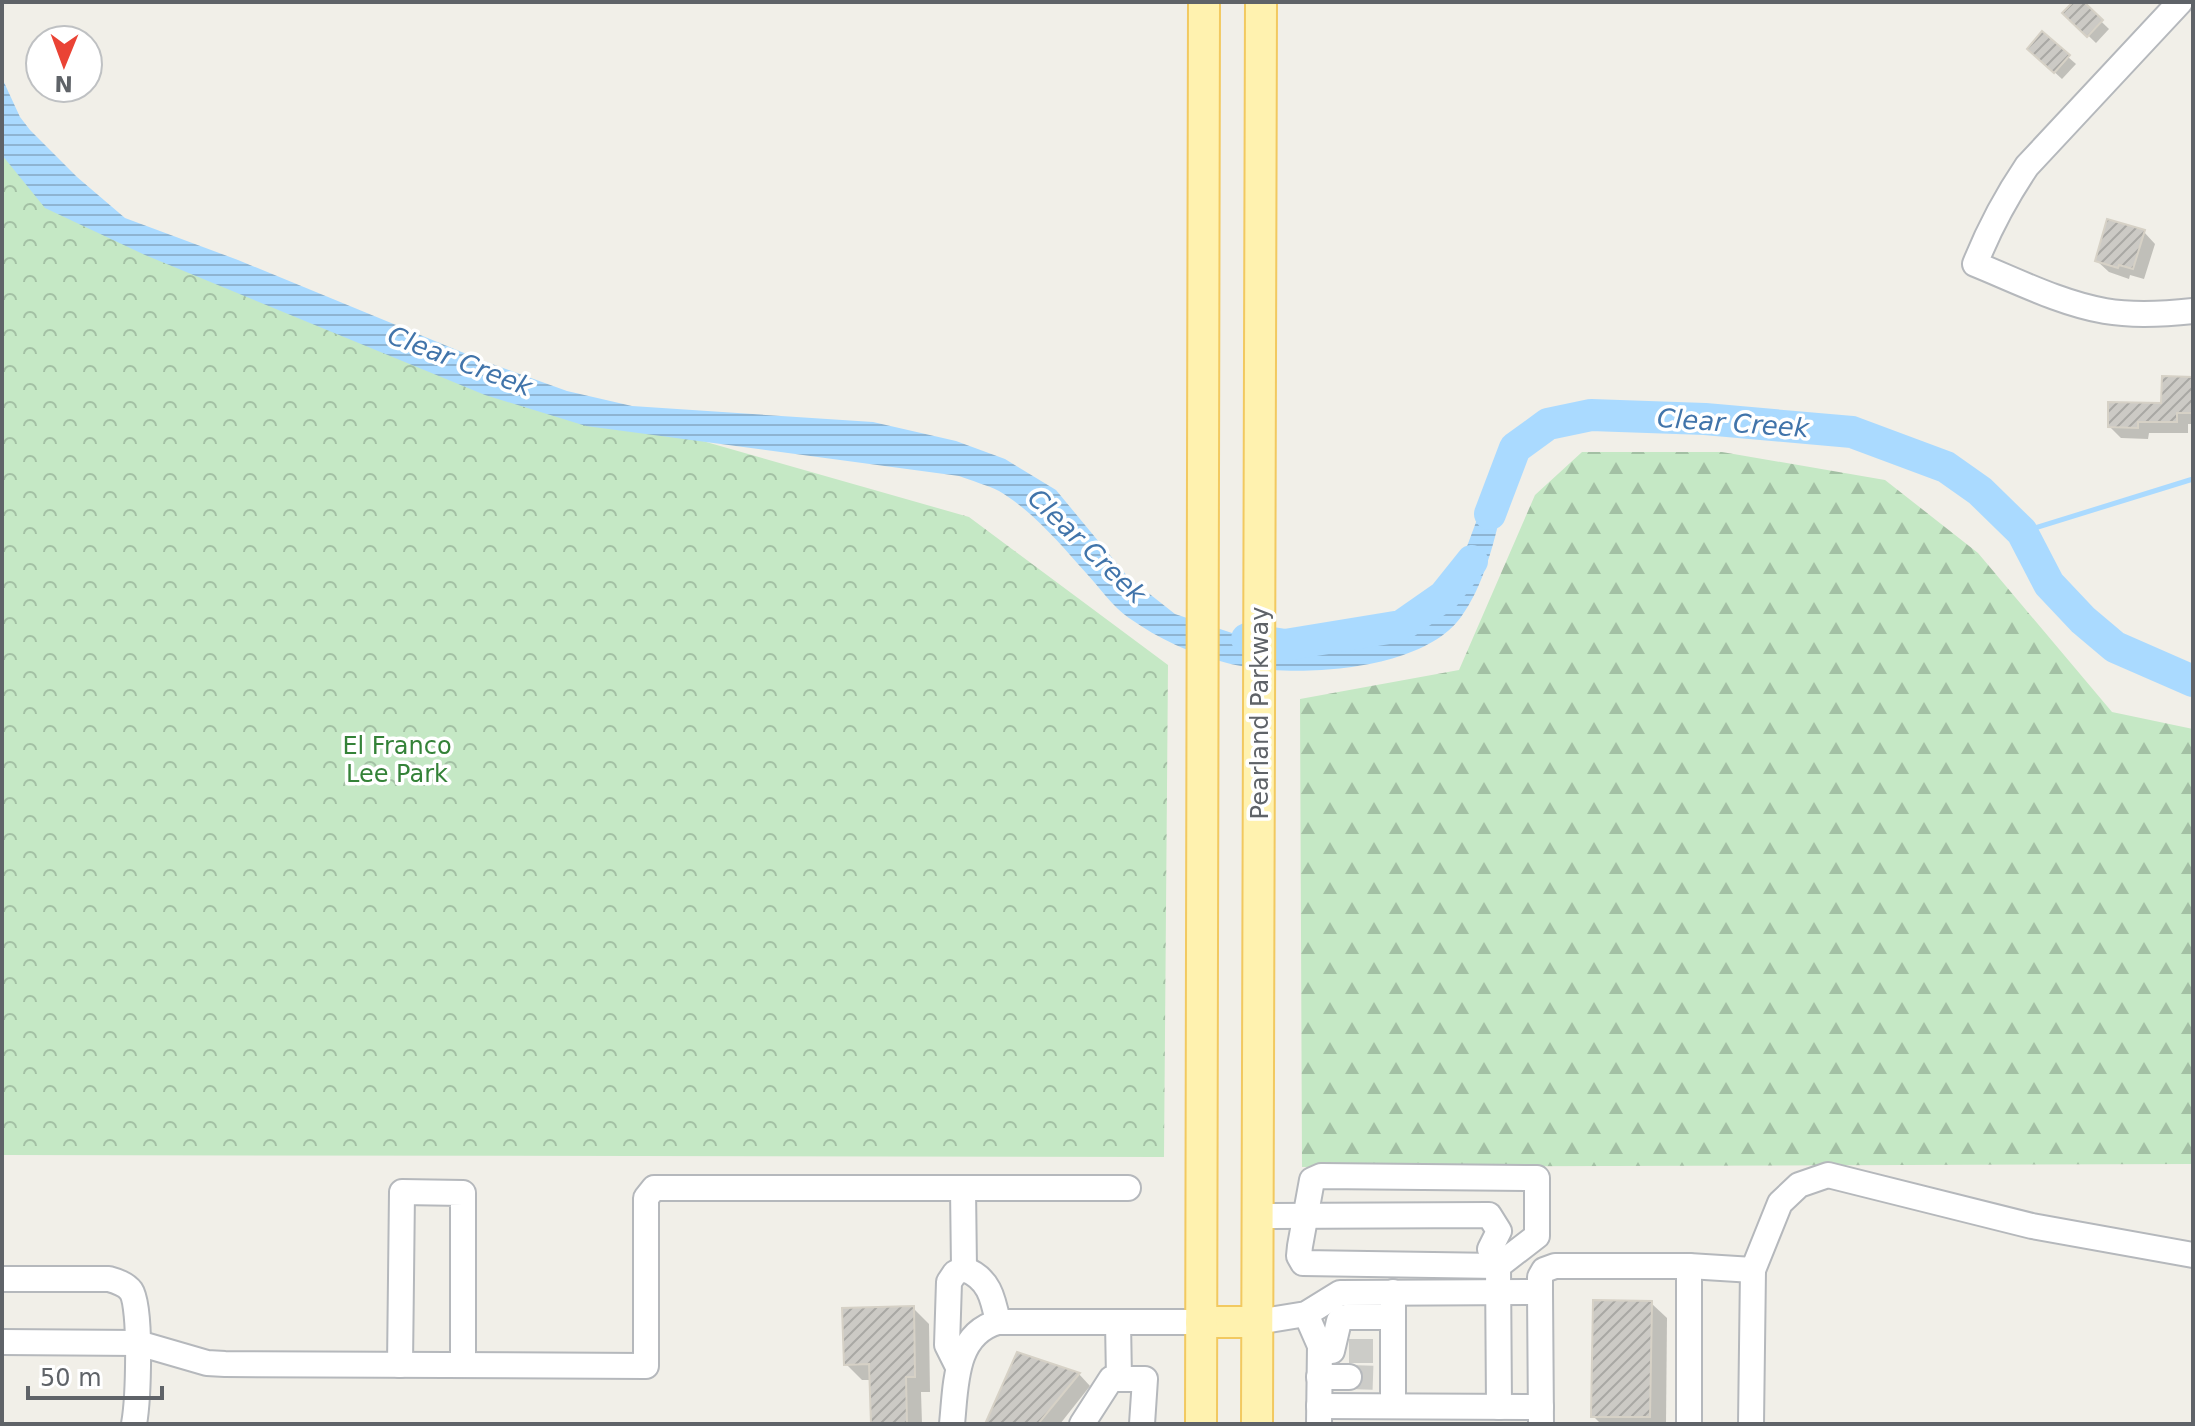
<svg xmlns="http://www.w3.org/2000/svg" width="2195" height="1426" font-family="'DejaVu Sans',sans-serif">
  <defs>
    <pattern id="forest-firs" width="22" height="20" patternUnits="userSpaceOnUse" patternTransform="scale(2)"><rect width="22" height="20" fill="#c5e8c5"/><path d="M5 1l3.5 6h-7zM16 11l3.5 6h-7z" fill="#a3c0a4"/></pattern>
    <pattern id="park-crowns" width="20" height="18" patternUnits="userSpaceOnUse" patternTransform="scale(2)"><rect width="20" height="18" fill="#c5e8c5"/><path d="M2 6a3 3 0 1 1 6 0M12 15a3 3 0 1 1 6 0" fill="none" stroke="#a3c0a4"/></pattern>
    <pattern id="water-rules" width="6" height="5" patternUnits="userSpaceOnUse" patternTransform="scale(2)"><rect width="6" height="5" fill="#aadaff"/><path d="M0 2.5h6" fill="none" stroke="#8eb4d2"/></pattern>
    <pattern id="building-hatch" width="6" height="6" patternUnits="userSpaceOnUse" patternTransform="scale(2)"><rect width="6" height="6" fill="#cccac5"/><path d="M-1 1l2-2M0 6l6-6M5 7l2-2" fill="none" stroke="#a9a8a4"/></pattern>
  </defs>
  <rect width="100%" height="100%" fill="#f1efe8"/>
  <path fill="url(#forest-firs)" d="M1582,452H1722L1885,480L1978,553L2112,712L2193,729V1164L1302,1167L1300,699L1459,670L1535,495Z"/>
  <path fill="url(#park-crowns)" d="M2,115L139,238L573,404L969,517L1168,665L1164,1157L2,1155Z"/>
  <path fill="url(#water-rules)" d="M2,78L20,117L30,130L77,177L125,218L238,260L481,360L567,391L632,406L873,422L956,441L1005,459L1056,490L1128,577L1175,614L1238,635L1301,647L1337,648L1379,640L1407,632L1436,610L1459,568L1482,506L1500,469L1509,480C1497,526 1489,578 1461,617C1421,673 1288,679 1227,663C1191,654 1159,639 1129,618C1113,607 1100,588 1087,574C1061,545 1033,511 999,491C987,485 972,481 959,476L586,426L485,395L145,255L45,208L2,155Z"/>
  <g fill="#0003">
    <path d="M2076,2H2081L2109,29L2096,43L2065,13Z"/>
    <path d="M2037,56L2068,57L2076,64L2062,79Z"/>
    <path d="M2144,232L2155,244L2144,279L2130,275L2129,279L2109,272L2097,261Z"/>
    <path d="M2193,379V424H2188V433H2149L2148,439L2121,438L2110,427L2163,405Z"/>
    <path d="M1651,1303L1667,1318L1666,1424H1601L1593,1416Z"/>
    <path d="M913,1308L929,1324L930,1392H921L922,1424H873L871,1380H862L846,1364Z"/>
    <path d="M1019,1354L1079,1374L1090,1386L1060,1424H988Z"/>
  </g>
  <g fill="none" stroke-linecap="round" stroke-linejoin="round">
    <path stroke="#aadaff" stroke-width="5" d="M2022,532L2193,479"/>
    <g stroke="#aadaff" stroke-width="32">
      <path d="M1490,514L1515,448L1548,424L1591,415L1705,419L1852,432L1946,467L1980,491L2022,532L2049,584L2083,620L2115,647L2193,681"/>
      <path d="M1247,639L1285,645L1401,626L1444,596L1472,561"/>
    </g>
  </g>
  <g fill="url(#building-hatch)" stroke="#d6d1c6" stroke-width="2">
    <path d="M2073,2H2084L2103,20L2087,37L2062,13Z"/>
    <path d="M2042,31L2070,55L2054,73L2027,49Z"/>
    <path d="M2107,219L2145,230L2133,269L2119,265L2118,268L2095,261Z"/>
    <path d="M2162,376L2193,377V413H2177V422H2138V428L2108,427V402L2161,403Z"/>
    <path d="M1593,1300L1652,1301L1650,1417H1591Z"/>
    <path d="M914,1306L915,1377H906L907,1424H871L869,1364L844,1365L842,1308Z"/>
    <path d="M1017,1352L1080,1373L1038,1424H985Z"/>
  </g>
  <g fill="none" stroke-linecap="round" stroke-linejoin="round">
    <g stroke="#ccccc8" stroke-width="24" stroke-dasharray="24 12" stroke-linecap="butt">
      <path d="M1349,1351H1379"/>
      <path d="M1349,1377L1378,1378"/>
    </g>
    <g stroke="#b5b8bc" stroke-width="28">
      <g id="minor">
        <path d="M2180,2L2027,166C2006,197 1989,229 1975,264C2017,281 2060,303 2105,311C2134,316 2165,314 2193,311"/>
        <path d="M1321,1176L1537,1178V1236L1498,1266L1303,1263L1299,1256L1300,1246L1312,1180Z"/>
        <path d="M963,1188L964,1269"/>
        <path d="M1257,1216L1489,1215L1499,1231L1490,1249L1498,1266L1499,1407"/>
        <path d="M2,1279H109C116,1281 126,1284 131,1291C142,1307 138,1402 134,1424"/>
        <path d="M1393,1292V1406"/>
        <path d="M1540,1292V1277L1544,1270L1555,1266H1689L1753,1270"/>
        <path d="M1306,1314L1320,1346L1319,1424"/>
        <path d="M1118,1322L1119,1379"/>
        <path d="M1257,1322L1306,1314L1340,1293L1540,1292L1541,1424"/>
        <path d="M2,1342L138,1343L207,1363L225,1364L646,1366V1198L654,1188H1128"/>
        <path d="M1332,1351L1339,1321L1345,1317H1393"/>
        <path d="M400,1365L402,1192L463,1193V1365"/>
        <path d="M957,1365L947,1345L949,1282L955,1273L964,1269C989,1278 993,1298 998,1322"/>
        <path d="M1319,1377H1349"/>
        <path d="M1319,1406L1541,1407"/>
        <path d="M952,1424C956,1386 954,1334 998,1322H1201"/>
        <path d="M1082,1424L1111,1379H1145L1142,1424"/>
        <path d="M1689,1424V1266"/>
        <path d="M1751,1424L1753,1270L1780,1203L1799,1185L1828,1175L2032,1226L2193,1255"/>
      </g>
    </g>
    <g stroke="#f2c960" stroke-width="34">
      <g id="major">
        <path d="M1201,1322H1257"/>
        <path d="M1201,1424L1204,2"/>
        <path d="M1257,1424L1261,2"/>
      </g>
    </g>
    <use href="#minor" stroke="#fff" stroke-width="24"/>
    <use href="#major" stroke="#fff2af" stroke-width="30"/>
  </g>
  <g text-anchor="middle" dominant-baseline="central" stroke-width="7" stroke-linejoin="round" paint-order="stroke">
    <g font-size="24" fill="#5f6368" stroke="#fff">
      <text transform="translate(1260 713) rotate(-90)">Pearland Parkway</text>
    </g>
    <g font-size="24" fill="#348238" stroke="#fff">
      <text x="397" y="746">El Franco<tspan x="397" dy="28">Lee Park</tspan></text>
    </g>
    <g font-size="26" font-style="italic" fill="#4174aa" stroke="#fff">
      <text transform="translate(460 361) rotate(21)">Clear Creek</text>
      <text transform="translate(1733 423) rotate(4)">Clear Creek</text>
      <text transform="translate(1087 546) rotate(44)">Clear Creek</text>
    </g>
  </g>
  <rect width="2195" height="1426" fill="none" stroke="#5f6368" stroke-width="8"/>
  <g transform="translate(64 64) rotate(181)"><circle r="38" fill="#ffffff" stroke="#bfc1c3" stroke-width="2"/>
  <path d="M0-6L14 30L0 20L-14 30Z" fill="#ea4335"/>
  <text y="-12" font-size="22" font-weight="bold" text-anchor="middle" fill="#5f6368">N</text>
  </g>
  <path d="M28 1386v12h134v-12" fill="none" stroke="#5f6368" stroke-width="4"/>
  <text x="40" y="1386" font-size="24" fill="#5f6368" stroke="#ffffff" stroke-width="6" paint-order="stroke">50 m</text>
</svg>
